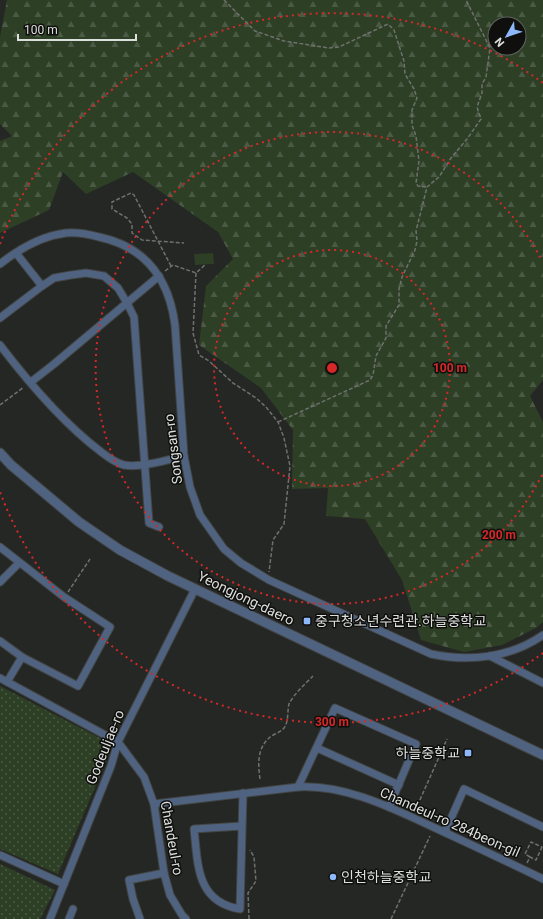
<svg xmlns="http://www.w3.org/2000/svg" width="543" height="919" font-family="Roboto,'Noto Sans KR',sans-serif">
  <defs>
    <pattern id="grass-dots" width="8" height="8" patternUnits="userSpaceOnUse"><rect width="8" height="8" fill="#2d3f25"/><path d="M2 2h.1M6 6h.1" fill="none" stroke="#4b5a44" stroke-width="1.8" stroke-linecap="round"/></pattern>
    <pattern id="forest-firs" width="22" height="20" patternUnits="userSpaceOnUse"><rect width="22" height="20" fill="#2d3f25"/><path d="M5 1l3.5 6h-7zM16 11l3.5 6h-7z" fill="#4b5a44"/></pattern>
  </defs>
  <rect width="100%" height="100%" fill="#252724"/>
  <g fill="url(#grass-dots)">
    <path d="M0,686L113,745L58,874L0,849Z"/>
    <path d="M0,864L55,890L40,919H0Z"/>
  </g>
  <path fill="url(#forest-firs)" fill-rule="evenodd" d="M7,0H543V380L530,396L543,422V622L536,628L502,645L464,652L421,640L402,580L365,519L326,516L328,488L292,489L293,430L261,388L199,345L206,286L233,259L218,232L133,172L86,194L63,172L49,210L0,233V141L12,136L0,124V37ZM495,24H519V48H495Z"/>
  <path fill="#2d3f25" d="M213,253L214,264L195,265L194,254Z"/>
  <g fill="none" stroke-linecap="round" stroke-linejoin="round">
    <g stroke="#424441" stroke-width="9">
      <g id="minor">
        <path d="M0,264C19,249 41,236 66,233C77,232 88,234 99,237C146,247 169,279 175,325L184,456L190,487L200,515L224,549L241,563L269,580L431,654C469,662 510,658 543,635"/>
        <path d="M42,286L54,278L71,275L86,273L104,276L118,288L127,303L134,317L149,523L159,527"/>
        <path d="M0,318L42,286L16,253"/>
        <path d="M0,345C29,383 62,422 100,451C108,457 115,463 124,465C140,468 167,460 184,456"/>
        <path d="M31,382L54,364L159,276"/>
        <path d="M0,547L64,597L110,627L78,686L22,657"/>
        <path d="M0,582L19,563"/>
        <path d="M0,641L22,657L7,682"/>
        <path d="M490,656L543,683"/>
        <path d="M0,678L118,742L144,777L154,804L164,873L170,895L182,915L186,919"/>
        <path d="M317,748L399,785"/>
        <path d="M298,787L335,708L416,744L389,807"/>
        <path d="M154,804L298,787C344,784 392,808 433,827C470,844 506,861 543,879"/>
        <path d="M242,826L194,829C198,864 196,902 240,909L243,793"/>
        <path d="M445,832L464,789L543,827"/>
        <path d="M0,855L64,884"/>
        <path d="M50,919L111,766L118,742L195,589"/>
        <path d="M69,919L73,909"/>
        <path d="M140,919L133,899L129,880L164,873"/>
      </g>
    </g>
    <g stroke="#424441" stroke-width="11">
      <path id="tertiary" d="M0,453L11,465L79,522L120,550L168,576L543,755"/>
    </g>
    <g stroke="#6f716e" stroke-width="1.5" stroke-dasharray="4 2" stroke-linecap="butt">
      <path d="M224,0L255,31L284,41L329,48L339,47L388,24L394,30L404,61L405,74L414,89L417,98L412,110V125L416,136L419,161L416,183L418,186L427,187"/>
      <path d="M171,266L134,195L131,193L112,202V209L127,218L132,224V233L142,240L184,243"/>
      <path d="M165,271L173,265L196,273L206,264"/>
      <path d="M196,273L193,333L199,355L209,361L233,383L256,398L266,407L278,422L284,438L290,466L284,524L273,540L269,572"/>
      <path d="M0,405L24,387"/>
      <path d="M278,422L370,380L373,375L376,356L386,338V326L399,305V289L402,277L415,250L417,241L416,231L427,187L439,177L451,158L467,139L481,119L477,107L482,93V84L486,77L490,48L466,0"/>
      <path d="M68,592L90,559"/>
      <path d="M260,779C258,764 257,749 269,738C273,734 280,733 284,728C289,721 287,712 289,704C293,695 306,683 313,676"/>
      <path d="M415,811L447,739"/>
      <path d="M530,857L525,854L531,842L542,847"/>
      <path d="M527,863L530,857L536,860L543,845"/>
      <path d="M249,919L248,893L256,881L254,857L250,850"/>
      <path d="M391,919L430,836"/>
    </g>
    <use href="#minor" stroke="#4f6280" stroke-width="7"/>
    <use href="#tertiary" stroke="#4f6280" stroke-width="9"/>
  </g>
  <g fill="none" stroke="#d62828" stroke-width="2" stroke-dasharray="2 4">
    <circle cx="332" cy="368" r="118"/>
    <path d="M542 475A236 236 0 1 1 542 261"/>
    <path d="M543 653A354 354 0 0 1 0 492M0 244A354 354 0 0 1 543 83"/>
  </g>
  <g fill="#8db9fc" stroke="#0f100e" stroke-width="1.5">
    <rect x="303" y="617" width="8" height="8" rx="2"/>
    <rect x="464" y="749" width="8" height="8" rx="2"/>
    <circle cx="333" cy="877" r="4"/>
  </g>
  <g text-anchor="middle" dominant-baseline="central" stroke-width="3" stroke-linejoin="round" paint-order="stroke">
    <g font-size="14" fill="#dddfdc" stroke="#0f100e">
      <text transform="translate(173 449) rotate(-97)">Songsan-ro</text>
      <text transform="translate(246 598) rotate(26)">Yeongjong-daero</text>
      <text transform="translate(105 747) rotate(-68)">Godeuljae-ro</text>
      <text transform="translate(450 822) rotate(24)">Chandeul-ro 284beon-gil</text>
      <text transform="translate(172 838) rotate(80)">Chandeul-ro</text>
    </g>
    <g font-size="14" fill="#dddfdc" stroke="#0f100e" text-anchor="start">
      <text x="315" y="621">중구청소년수련관.하늘중학교</text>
      <text x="460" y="753" text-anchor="end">하늘중학교</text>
      <text x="341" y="877">인천하늘중학교</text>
    </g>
  </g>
  <circle cx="332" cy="368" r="6" fill="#d62828" stroke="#0f100e" stroke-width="2"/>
  <g font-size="12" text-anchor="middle" font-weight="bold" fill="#d62828" stroke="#0f100e" stroke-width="3" stroke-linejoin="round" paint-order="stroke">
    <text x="450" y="372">100 m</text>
    <text x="499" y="539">200 m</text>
    <text x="332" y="726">300 m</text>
  </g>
  <g transform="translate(507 36) rotate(230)"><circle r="19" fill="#0f100e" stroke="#616360"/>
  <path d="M0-3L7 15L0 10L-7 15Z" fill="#8db9fc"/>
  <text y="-6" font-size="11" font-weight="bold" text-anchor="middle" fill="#dddfdc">N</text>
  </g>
  <path d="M18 34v6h118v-6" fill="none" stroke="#dddfdc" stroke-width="2"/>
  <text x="24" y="34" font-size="12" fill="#dddfdc" stroke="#0f100e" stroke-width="3" paint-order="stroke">100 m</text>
</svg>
